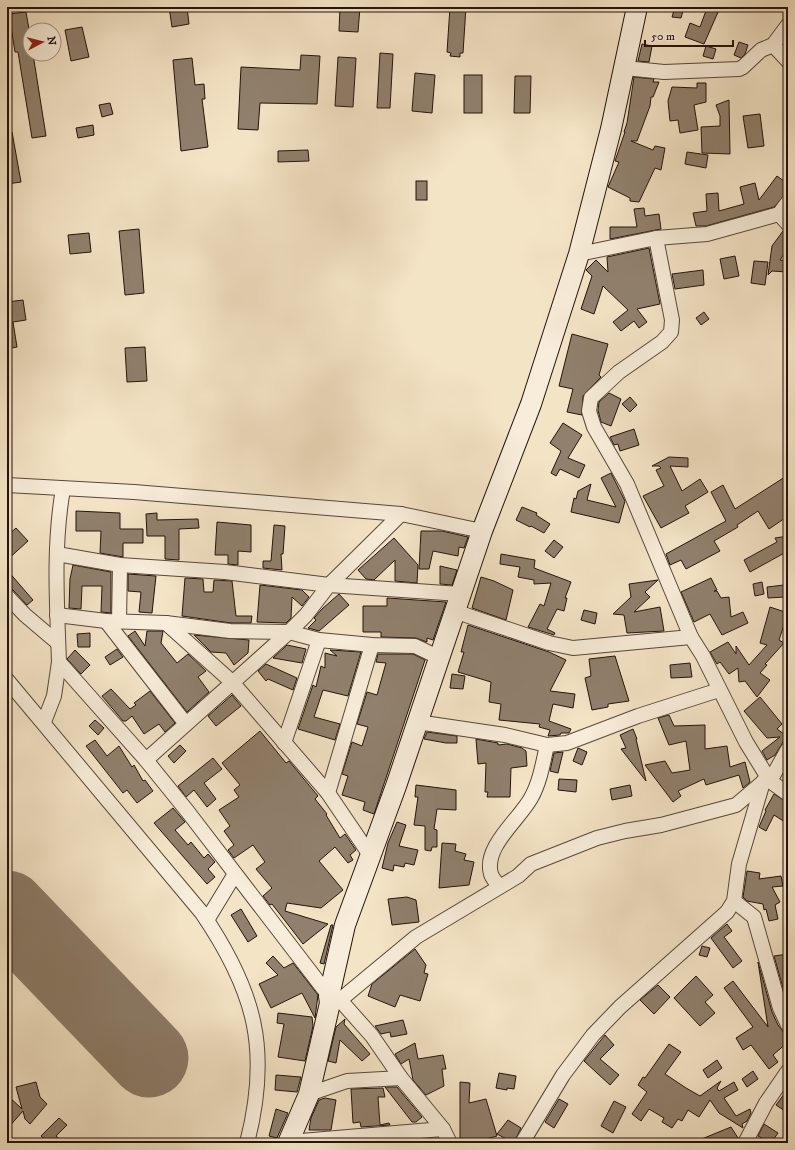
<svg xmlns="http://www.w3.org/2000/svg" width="795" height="1150" font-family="'IM FELL DW Pica',serif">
  <rect width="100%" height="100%" fill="#f4e4c6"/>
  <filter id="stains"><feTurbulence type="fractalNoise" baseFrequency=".005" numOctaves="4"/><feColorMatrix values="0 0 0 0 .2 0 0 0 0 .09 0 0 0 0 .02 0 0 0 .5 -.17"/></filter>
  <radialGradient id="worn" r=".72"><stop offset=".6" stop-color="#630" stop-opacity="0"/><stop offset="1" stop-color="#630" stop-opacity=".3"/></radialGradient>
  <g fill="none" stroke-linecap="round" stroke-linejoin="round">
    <path stroke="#8c7c69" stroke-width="79" d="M7,910L149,1058"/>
  </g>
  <g fill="#90806d" stroke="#23130c">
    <path d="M169,7H187L189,24L172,27Z"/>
    <path d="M340,7H360L358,32L339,31Z"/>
    <path d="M450,7H466L463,53H460V57L450,56L451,53L447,52Z"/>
    <path d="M675,7H684L681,18L672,17Z"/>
    <path d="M707,8L718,12L704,44L685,37L690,23L700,27Z"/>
    <path d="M26,12L30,35V54H33L46,136L32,138L18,52H15L9,14Z"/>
    <path d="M82,27L89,57L71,61L65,30Z"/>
    <path d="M739,42L748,45L745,54L741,58L734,55Z"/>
    <path d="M642,44L652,46L649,62L638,61Z"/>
    <path d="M706,46L716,49L713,59L703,56Z"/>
    <path d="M380,53L393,54L390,108H377Z"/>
    <path d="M301,55L320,56L317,104L260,103L258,130L238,129L241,67L300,70Z"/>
    <path d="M338,57L356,58L353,107L335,106Z"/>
    <path d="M192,58L195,85L204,84L205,99H202L208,147L181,151L173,60Z"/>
    <path d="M415,73L435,75L432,113L412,111Z"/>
    <rect x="464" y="75" width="18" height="38"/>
    <path d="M515,76H531L530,113H514Z"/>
    <path d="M634,77L654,79L653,82H659L653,97H651L650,106L637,141H631L653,150L655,146L665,148L661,170L655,168L639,202L630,201V198L608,187L619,162L615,161L625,132H624L627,123Z"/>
    <path d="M697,83H706V102L694,105L698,130L680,133L678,120L670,121L668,101L672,87L697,88Z"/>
    <path d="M729,100L730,154L702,153L701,127L720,126V116L716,105Z"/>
    <path d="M110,103L113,114L102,117L99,105Z"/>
    <path d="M760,114L764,146L748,148L743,116Z"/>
    <path d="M93,125L94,135L78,138L76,128Z"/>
    <path d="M7,132H12L21,182L7,184Z"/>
    <path d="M308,150L309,161L278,162V151Z"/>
    <path d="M687,152L708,155L706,168L685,164Z"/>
    <path d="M777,176L788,184V192L774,207L706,226H696L693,213L707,211L706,194L718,193L719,211L744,204L740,187L755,183L759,200Z"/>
    <rect x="416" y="181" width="11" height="19"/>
    <path d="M644,208L645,216L659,214L661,229L610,239V227H637L634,209Z"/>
    <path d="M139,229L144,293L125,295L119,231Z"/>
    <path d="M783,231L788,235V248L780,260L788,261L787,272L772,271L768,275L772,246Z"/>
    <path d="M89,233L91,252L70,254L68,235Z"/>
    <path d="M649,248L660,304L637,309L647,322L639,328L634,321L621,331L613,322L628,310L603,286L594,314L581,309L592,276L586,270L596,260L608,272L607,257Z"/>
    <path d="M735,256L739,276L724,279L720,259Z"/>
    <path d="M754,261L768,262L765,285L751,283Z"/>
    <path d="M703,270L704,285L675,289L672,274Z"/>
    <path d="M23,300L26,320L13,322L17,347L7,349V302Z"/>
    <path d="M704,312L709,319L701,325L696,318Z"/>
    <path d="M572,334L608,344L599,375L601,377L583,396L582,415L567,412L573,389L559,386Z"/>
    <path d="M145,347L147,381L127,382L125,348Z"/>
    <path d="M609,393L621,399L611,426L601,422L598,410L599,402Z"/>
    <path d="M630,397L637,405L630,412L622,404Z"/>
    <path d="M563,423L582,435L568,458L585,465L579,478L560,469L556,476L551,473L561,451L550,443Z"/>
    <path d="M634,429L639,445L620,451L618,444L614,445L610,437Z"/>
    <path d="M669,457L688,458V467L670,466L682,491L700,479L708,492L685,506L689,513L661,528L643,496L664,486L656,470L661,468L659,466H652Z"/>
    <path d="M611,473L625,501L619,523L571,512L574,498L576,499L578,491L591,484L587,500L616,507L601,478Z"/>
    <path d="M788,475V516L769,529L758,511L737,525L738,527L714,541L720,551L686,569L681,560L670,565L666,554L726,521L711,492L723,485L735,509Z"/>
    <path d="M522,507L537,513L536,515L550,524L544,533L531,526L530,527L516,520Z"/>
    <path d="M76,511L120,513V529H143V543H123V557L100,553L101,531H76Z"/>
    <path d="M157,513V520L198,519L199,528L179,529V560L165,559V536H147L146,514Z"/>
    <path d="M217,522L251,525V552L238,551V565L228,564V555H215Z"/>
    <path d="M274,525L285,526L283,554H281L282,570L263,568V561H271Z"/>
    <path d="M16,528L28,541L7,560V536Z"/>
    <path d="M421,531H442L468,537L464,548L459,547L458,556L433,551L429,569H419Z"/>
    <path d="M788,536V551L750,572L744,560L777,542L775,538Z"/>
    <path d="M394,538L418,565L417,583L395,581V560L374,580L366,579L358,570Z"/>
    <path d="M554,540L563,547L554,558L545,551Z"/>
    <path d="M501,554L535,560L534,568L571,582L565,598H567L564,611L557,609L547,629L555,633L554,635L528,627L540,604L544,606L551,583L534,584V580L518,577L520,567L500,564Z"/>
    <path d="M73,565L111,572V613L101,612L102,586H82L81,609L69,608L70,579Z"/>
    <path d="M440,566L457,570L452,585L440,584Z"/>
    <path d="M7,570L33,600L27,605L13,590L7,588Z"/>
    <path d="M128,574L156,576L152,613L139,612L141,592L128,591Z"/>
    <path d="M481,577L494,581L513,590L506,620L472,608Z"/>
    <path d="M185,578L203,579L204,592H213L214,580L232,581L236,616H252L251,623H231L182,616Z"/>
    <path d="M711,578L717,590L714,591H717L721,598L729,597L731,617L743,612L748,623L722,635L710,614L694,622L681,592Z"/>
    <path d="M658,580L645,592L650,597L634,612L660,607L664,631L627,633L624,615L613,614L631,597L629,584Z"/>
    <path d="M762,582L764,594L755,596L753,584Z"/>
    <path d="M260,585L302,590L309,597L302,606L292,597L291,618L286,623L257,622Z"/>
    <path d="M784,585L785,597L768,598L767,587Z"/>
    <path d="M339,594L349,605L319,631L308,628L316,620L314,618L322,609Z"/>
    <path d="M387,598L446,602L433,640L427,638V642L416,638L381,637V632H363V606H387Z"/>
    <path d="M770,607L788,613L779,640L784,643L765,664L767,665L760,673L770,680L757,697L745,681L739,682L738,668L729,674L720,662L717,664L710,652L728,642L736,654V646L749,665L767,645L760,643Z"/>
    <path d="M584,610L597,613L595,624L581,620Z"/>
    <path d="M468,625L549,652L566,660L550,691L575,694L573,708L553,704L549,721L571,729L569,733H561L560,735L548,736L550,730L539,727L540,724L499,720L501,704L489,702L491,682L458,672L464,652H461Z"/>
    <path d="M135,631L145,646L147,631H163L161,643L177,663L188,654L206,671L198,677L209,692L187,712L128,636Z"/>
    <path d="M90,633V647H78L77,634Z"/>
    <path d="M194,635L249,640L248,653L234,665L226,653L211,652Z"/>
    <path d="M287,645L306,649L302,663L273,658Z"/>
    <path d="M117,649L123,657L110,665L105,657Z"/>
    <path d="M75,650L90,665L81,674L67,659Z"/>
    <path d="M330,650L361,652L348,696L323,690L314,717L340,724L335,740L298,729L313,685L316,687L321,666L325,668V653L337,656Z"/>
    <path d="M378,654H413L425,660L374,814L363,810L365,802L342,795L348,776L342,774L352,742L362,746L368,727L357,724L367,692L377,695L386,663L376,662Z"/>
    <path d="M615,656L629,701L608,704V707L592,710L585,678L591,676L589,659Z"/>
    <path d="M690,663L692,677L671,678L670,665Z"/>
    <path d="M266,664L297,678L293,690L268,679L266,681L258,671Z"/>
    <path d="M452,674L465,676L463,689L450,688Z"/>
    <path d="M111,689L130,709L136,705L134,703L150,691L175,723L165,732L159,724L144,734L132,716L126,721H123L102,696Z"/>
    <path d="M232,695L241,706L216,726L208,716Z"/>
    <path d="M760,697L782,724L777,729L788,737V741L783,742L775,755L767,760L762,751L780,737L767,738L744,711Z"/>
    <path d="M669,715L674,726L705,725V749L727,746L730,767L745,762L750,782L743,788L739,775L706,785L704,779L678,791L681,796L673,802L645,765L665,761L672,773L690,770L686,741L669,745L658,718Z"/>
    <path d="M95,720L104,728L98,735L89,726Z"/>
    <path d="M633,729L637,739H636L646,781L621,749L626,748L620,735Z"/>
    <path d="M260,731L286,763L289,761L318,796L315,799L327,814L326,815L340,838L345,834L356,850L350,855L353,860L348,863L335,847L319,861L343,890L321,908L287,903L285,911L328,924L303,944L272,904L270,905L263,896L272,888L256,869L265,862L253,845L234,858L228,850L234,845L224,831L230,826L219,810L239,797L234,790L240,785L222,763Z"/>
    <path d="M427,732L457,736V743H446L424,739Z"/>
    <path d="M476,739L498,743V745L507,744L522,748L526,751L527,766L511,768L510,797H487L488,792H485L486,763L478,764Z"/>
    <path d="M95,740L107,756L119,746L132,767L134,765L143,781L145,780L153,791L137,803L127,790L123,793L86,746Z"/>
    <path d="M180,745L186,751L174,763L168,756Z"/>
    <path d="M578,748L587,752L582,765L573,761Z"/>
    <path d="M563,752L558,773L550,771L554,753Z"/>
    <path d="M213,758L222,769L204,783L216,799L207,807L194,790L186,797L178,786Z"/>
    <path d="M559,779L577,780L576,792L558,790Z"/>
    <path d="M416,785L456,790V810L437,809L434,829L437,830V847H432L431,851L425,850V826L414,825L418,797H415Z"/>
    <path d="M630,785L632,796L612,800L610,789Z"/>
    <path d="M774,794L788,803V824L774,815L766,831L759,827L766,811L765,810Z"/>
    <path d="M173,808L185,822L175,830L188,845L191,842L204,858L208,854L215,862L208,869L215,877L207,884L154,823Z"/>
    <path d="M397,822L406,825L399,846L418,850L414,865L405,863L404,867L394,865L393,871L382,868L388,843Z"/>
    <path d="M442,843L456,844L455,851L466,854L464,860L474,862L469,885L439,888Z"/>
    <path d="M747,871L760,873L759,879L781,876L783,886L772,887L780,902L775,905L778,919L769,921L766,909L764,910L763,904L747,901L743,897Z"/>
    <path d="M407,897L416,900L419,922L392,925L388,899Z"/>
    <path d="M241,909L257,936L248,942L231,915Z"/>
    <path d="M727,924L732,931L724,937L742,961L733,968L711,938Z"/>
    <path d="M331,925H333L324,964L320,963Z"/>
    <path d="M702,946L710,948L707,957L699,955Z"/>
    <path d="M415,949L426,965L424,973L428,974L420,1001L400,995L395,1007L368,996L372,984Z"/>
    <path d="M788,954V1001L787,1002L774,956Z"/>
    <path d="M273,956L284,968L293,963L318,995L315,1018L302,993L271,1008L259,984L278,975L266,963Z"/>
    <path d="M758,962L772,1012L778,1025L788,1038V1042L773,1055L778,1062L769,1069L751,1045L743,1050L736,1038L753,1027L724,988L733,981L768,1027Z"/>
    <path d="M696,976L713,995L705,1002L715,1013L700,1026L674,998Z"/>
    <path d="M658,985L670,997L654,1014L640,1000Z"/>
    <path d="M278,1013L312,1017L313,1026L305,1061L278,1057L284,1024L277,1023Z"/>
    <path d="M345,1019L344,1024L370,1054L362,1061L340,1040L336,1063L328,1061L336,1027Z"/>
    <path d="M403,1020L407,1034L391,1037L390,1032L381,1034L375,1026Z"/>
    <path d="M605,1035L614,1045L600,1059L619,1075L610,1085L584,1061Z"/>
    <path d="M415,1043L418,1059L443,1055L446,1069H442L444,1086L426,1095L413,1080L409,1059L401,1064L395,1054Z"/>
    <path d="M669,1044L681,1052L665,1074L686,1088L700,1096L721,1081L717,1088L719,1091L734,1082L738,1090L724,1098L736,1116L750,1109L751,1113L747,1121L742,1124L743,1128L719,1113L710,1100L699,1117L688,1110L682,1121L678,1119L672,1128L662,1122L664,1118L649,1109L641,1121L632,1114L647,1092L638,1085L643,1077L645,1078Z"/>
    <path d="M717,1060L722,1068L708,1078L703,1070Z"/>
    <path d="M753,1071L758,1079L747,1087L742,1079Z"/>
    <path d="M499,1073L516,1076L514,1089L507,1088V1090L496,1088Z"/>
    <path d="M276,1075L301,1077L297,1092L275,1090Z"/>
    <path d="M36,1082L40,1097L47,1104L30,1124L25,1119L23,1111L7,1129V1095L22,1109L16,1087Z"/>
    <path d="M460,1082L470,1083L469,1103L486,1099L497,1136L472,1143H460Z"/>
    <path d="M385,1087H397L422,1117L416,1122H412Z"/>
    <path d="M383,1088L385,1097H378L380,1125L389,1123L390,1125L361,1127L360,1122L353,1123L351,1089Z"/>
    <path d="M788,1089V1113L776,1105Z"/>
    <path d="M325,1098L336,1100L331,1130H309L311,1118L319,1100Z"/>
    <path d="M559,1099L568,1104L554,1128L545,1122Z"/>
    <path d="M614,1101L626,1107L613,1133L601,1126Z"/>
    <path d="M276,1109L288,1113L277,1138L269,1136Z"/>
    <path d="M59,1118L67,1125L56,1136L64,1143H49L41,1136Z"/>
    <path d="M508,1120L521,1128L514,1143L497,1134Z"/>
    <path d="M764,1124L778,1133L771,1143L758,1136Z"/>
    <path d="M731,1127L738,1138L737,1143H692Z"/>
  </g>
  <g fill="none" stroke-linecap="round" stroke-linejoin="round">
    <g stroke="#57473a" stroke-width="16">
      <g id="street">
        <path d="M773,45L788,61"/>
        <path d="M625,68L664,72L739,69L743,67L761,50L773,45L788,25"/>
        <path d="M779,214L788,224"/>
        <path d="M579,254L656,238L707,234L779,214L788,202"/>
        <path d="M7,485L134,492L401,514L482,531"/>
        <path d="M63,489C53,546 57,604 59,662L146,760L188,812L329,996"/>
        <path d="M57,554L120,565L225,572L329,585L460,594"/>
        <path d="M7,596L25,615L58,643"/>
        <path d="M454,611L549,643L573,648L691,637"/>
        <path d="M57,615L106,621L166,623L230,631L289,632L319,640L372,645L415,646L440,658"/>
        <path d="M106,621L186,724"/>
        <path d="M119,622L120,565"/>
        <path d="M166,623L232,682L328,793L370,855"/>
        <path d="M7,680L202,913C255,991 271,1050 247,1143"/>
        <path d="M44,722L54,696L59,662"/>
        <path d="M417,722L505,735L547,745L567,743L638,716L719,690"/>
        <path d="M284,743L319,640"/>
        <path d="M788,749L770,781L788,794"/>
        <path d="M146,760L289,632L306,615L329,585L401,514"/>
        <path d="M328,793L372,645"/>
        <path d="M499,887C497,883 492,878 491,874C483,847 519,820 531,798C540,782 543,763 547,745"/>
        <path d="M734,901L754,917L780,1008L788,1025"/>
        <path d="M207,920L235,874"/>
        <path d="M340,1000L416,937L518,876L531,864L597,838L625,831L661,825L736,805L763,782"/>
        <path d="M332,1003L340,1000L372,1036L401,1078L443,1129L450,1143"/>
        <path d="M309,1094L347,1081L401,1078"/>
        <path d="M289,1142L443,1129"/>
        <path d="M522,1143L563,1075L593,1035L620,1007L727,912L734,901L739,864L763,782L770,781L746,742L703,656L691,637L627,484L594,427L589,411L591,398L619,372L662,342L671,332L672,320L656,238"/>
        <path d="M745,1143L766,1103L788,1071"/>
      </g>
    </g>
    <g stroke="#23130c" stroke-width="22">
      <path id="secondary" d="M288,1143L309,1094L330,1003L329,996L345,925L396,786L482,531L531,404L579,254L611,129L637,7"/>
    </g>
    <use href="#street" stroke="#f8edda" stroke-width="14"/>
    <use href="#secondary" stroke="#f8edda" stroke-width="20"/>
  </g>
  <rect width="795" height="1150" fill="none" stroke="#f4e4c6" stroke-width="24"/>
  <rect x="8" y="8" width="779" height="1134" fill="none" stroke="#23130c" stroke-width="2"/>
  <rect x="12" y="12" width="771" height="1126" fill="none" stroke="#23130c"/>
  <g transform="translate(42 42) rotate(83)"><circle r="19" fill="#f8edda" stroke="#a39688"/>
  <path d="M0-3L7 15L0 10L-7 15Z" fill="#8f2418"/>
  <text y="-6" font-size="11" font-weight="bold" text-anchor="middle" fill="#23130c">N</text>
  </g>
  <path d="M645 40v6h88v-6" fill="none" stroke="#23130c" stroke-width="2"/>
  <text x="651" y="40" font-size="12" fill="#23130c" stroke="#f8edda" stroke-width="3" paint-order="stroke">50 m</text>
  <rect width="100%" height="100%" filter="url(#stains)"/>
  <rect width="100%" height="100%" fill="url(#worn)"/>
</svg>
